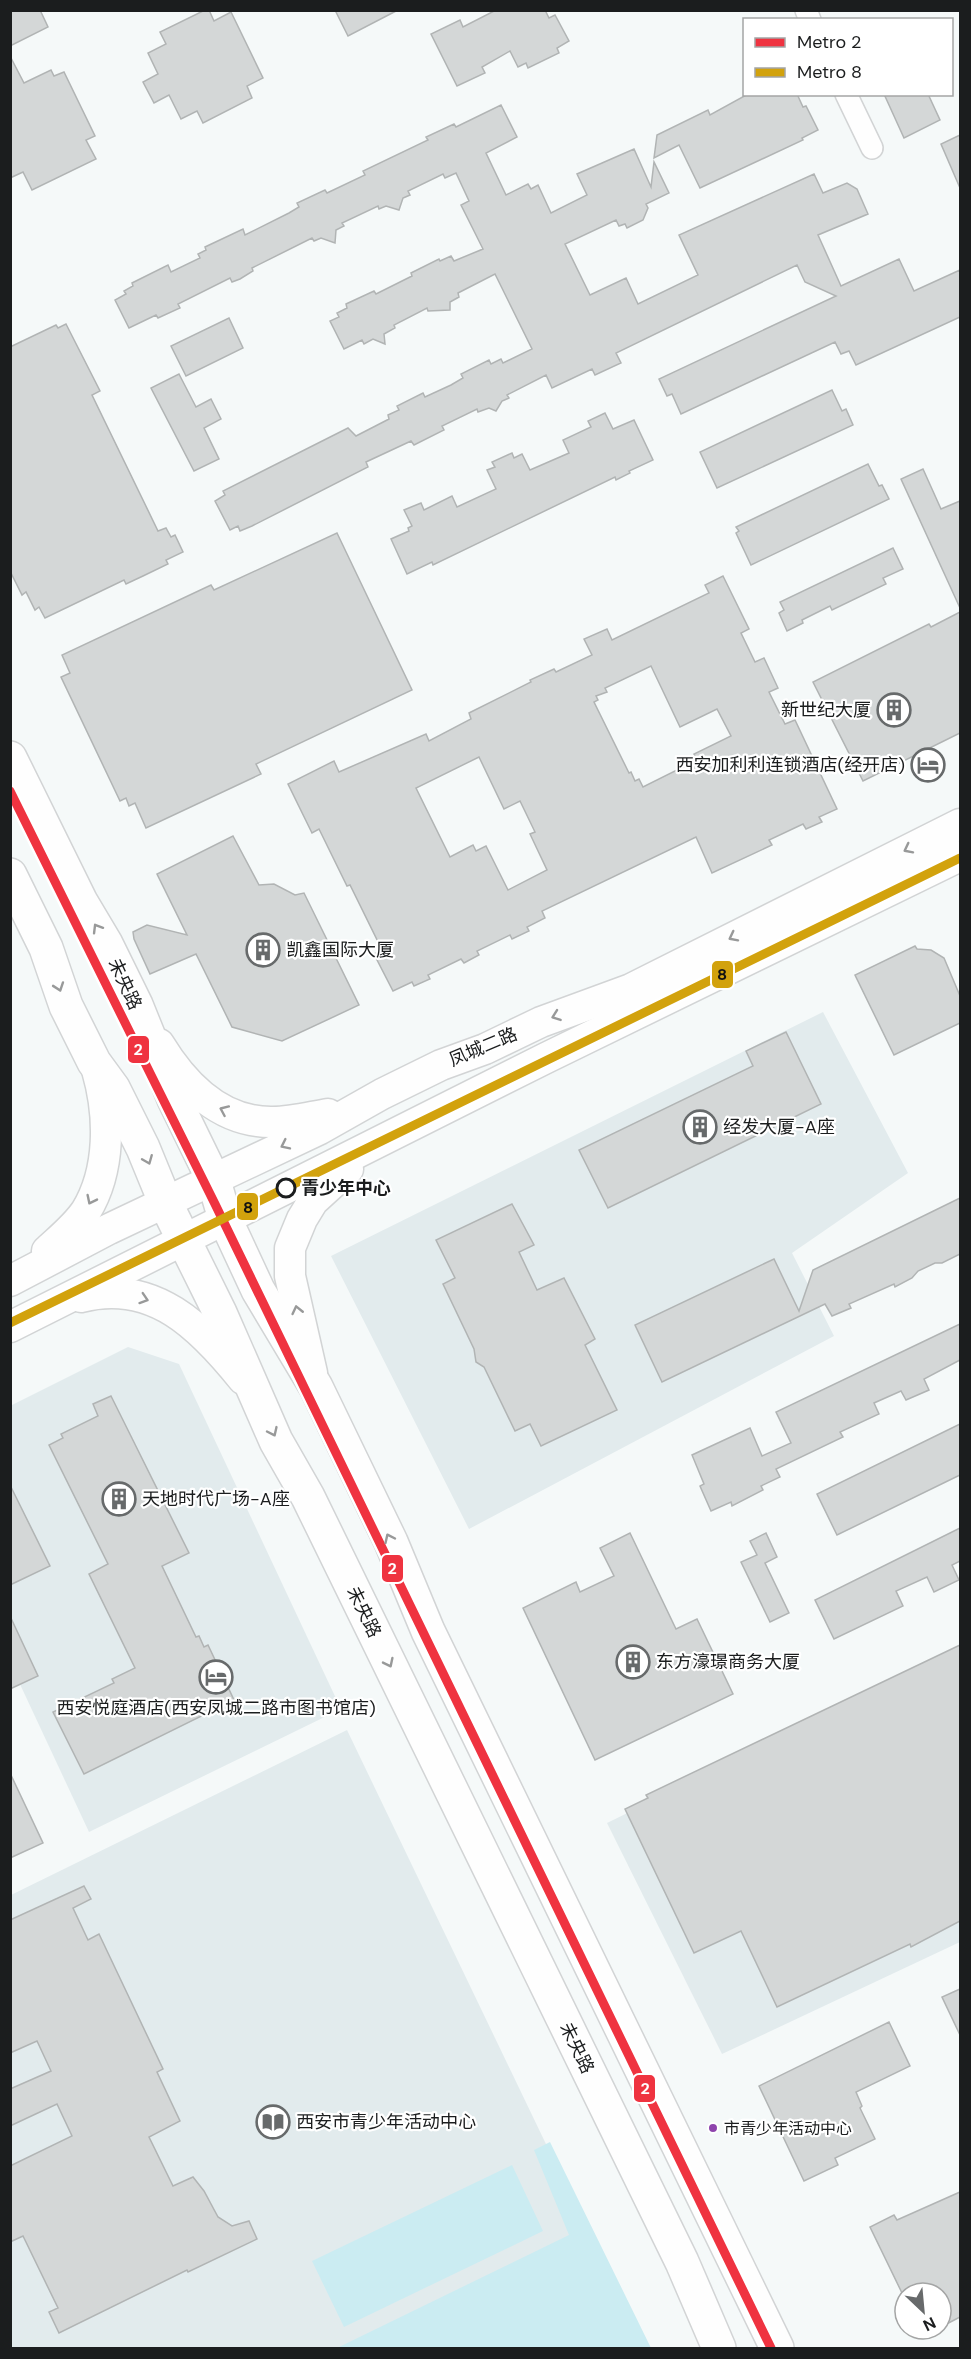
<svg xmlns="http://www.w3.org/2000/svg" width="971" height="2359" font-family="'DM Sans','Noto Sans SC',sans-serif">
  <rect width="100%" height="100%" fill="#f5f9f9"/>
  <g fill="#e2ebed">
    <path d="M823,1012L908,1173L792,1253L834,1336L469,1529L331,1256Z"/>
    <path d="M128,1347L179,1364L341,1709L89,1832L11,1665L10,1406Z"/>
    <path d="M950,1655L960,1676V1942L722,2054L607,1823Z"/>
    <path d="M347,1730L644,2348H11V1895Z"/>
  </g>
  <g fill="#cbecf2">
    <path d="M550,2142L651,2348H337L569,2235L534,2150Z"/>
    <path d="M512,2165L543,2231L344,2327L312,2261Z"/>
  </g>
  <g fill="#d4d7d7" stroke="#b1b4b4" stroke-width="1.5" fill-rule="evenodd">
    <path d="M10,10H40L48,27L10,46Z"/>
    <path d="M205,10H209L214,21L231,12L263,78L247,86L252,98L203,123L197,111L181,119L169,95L154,103L143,82L158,74L148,53L166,44L160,32Z"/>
    <path d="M335,10H398L348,36Z"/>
    <path d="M496,10H545L549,18L555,15L569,41L557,48L559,53L528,68L526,63L518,67L510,51L482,67L485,73L457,86L431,34L460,20L463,27Z"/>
    <path d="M10,56L24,83L51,70L54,76L64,72L95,136L86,140L96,159L32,190L23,172L10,178Z"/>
    <path d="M748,94H797L803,107L806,106L818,130L802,138L803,140L700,188L679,145L654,158L657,135L708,110L710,115Z"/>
    <path d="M884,94H928L940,120L904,138Z"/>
    <path d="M501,105L517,137L486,153L506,195L528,184L531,189L538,185L551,213L587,195L577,174L634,149L651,187L654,162L669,193L646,204L648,208L643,220L627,228L625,224L619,226L616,220L565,244L590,295L626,278L638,304L698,275L679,235L814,174L823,193L847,183L857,189L868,214L818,235L841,286L899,259L914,291L960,270V317L856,365L849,351L841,354L835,342L681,414L672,394L667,396L659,379L836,296L805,282L797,265L616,353L621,363L595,375L592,369L552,388L546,375L507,395L509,398L502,401L496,411L489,408L478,412L477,409L442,426L444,430L414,445L411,441L366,462L368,467L252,526L240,531L238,526L230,530L215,501L225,495L223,491L348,428L356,436L389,419L388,415L399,410L397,406L423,393L425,397L451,385L463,378L461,374L489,360L491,364L501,359L503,363L532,349L495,274L458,293L459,297L450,302V310L428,311L427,308L394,325L395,328L384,334L385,344L373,339L364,344L362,340L344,349L330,321L339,317L337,313L347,308L346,304L374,291L376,294L412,276L411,273L439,259L440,261L451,256L454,261L483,249L461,205L469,201L456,173L445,178L443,174L408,191L410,195L403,198L399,210L386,206L379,209L378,206L342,223L344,226L336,230L335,243L321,238L314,241L312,238L252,268L253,271L240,279L232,282L230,278L178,304L180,308L158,318L156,315L129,328L115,300L126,294L124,291L133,286L132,283L168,265L171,272L200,258L198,254L206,250L205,247L243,229L245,235L289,213L299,207L297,203L325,190L327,193L365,175L363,171L428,140L426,137L454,124L456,127Z"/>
    <path d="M960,135V188L941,144Z"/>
    <path d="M229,318L243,348L186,376L171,346Z"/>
    <path d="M66,324L100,391L92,395L158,531L166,528L171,537L175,535L183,552L166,560L168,564L143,576L126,584L124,580L45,618L39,607L35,610L26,592L22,595L10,571V347L56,325L58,328Z"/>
    <path d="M179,374L196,407L211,399L221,419L204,428L219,459L194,471L151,388Z"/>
    <path d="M832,390L842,411L846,409L853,425L717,488L700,452Z"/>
    <path d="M605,413L613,429L634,420L653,460L629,471L630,473L616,480L615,477L433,565L432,562L407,574L391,539L409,531L408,528L412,526L404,510L421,503L424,510L452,496L457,507L496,489L487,470L495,467L492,462L512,453L514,458L522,454L530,470L569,453L563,440L591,427L588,421Z"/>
    <path d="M868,464L879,486L882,485L889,499L751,565L736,533L739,531L736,527Z"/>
    <path d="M923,469L941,509L960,501V608L901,479Z"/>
    <path d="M337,533L412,690L256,764L261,774L146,828L135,803L129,806L126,798L120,801L61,677L70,673L62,655L211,585L214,590Z"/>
    <path d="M893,548L903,569L883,578L886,584L832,610L830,606L802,620L803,623L787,631L779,613L784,610L780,602Z"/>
    <path d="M723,576L749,629L741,633L755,662L764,658L778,688L769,692L785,724L795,720L837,809L819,817L822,822L806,829L803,824L769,840L772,845L712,873L696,837L542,911L545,918L527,927L529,931L512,939L510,935L477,951L479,955L464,963L461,959L428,975L430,979L414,986L412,982L393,991L374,954L382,950L350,885L347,886L319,829L312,833L288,784L334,761L339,772L426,734L429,741L471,719L469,713L531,682L530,680L554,669L556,672L592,655L584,639L607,629L612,640L709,593L705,585ZM651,666L680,727L717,709L731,736L694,754L697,760L643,787L639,779L635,781L631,772L629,773L594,702L598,700L596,696L607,692L605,688ZM479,757L504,809L520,801L535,832L530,834L547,870L508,890L486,846L476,851L473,845L450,857L416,788Z"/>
    <path d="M960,612V733L863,781L813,682L929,624L931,627Z"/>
    <path d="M233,836L259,885L274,884L295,895L304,893L359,1005L282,1041L232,1027L196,954L150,974L134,939L133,932L147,925L187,935L157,874Z"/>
    <path d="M915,946L917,949L931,950L944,958L960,996V1023L894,1055L855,975Z"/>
    <path d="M786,1032L821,1104L608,1208L579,1150L753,1066L746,1051Z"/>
    <path d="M960,1198V1254L942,1263H935L918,1271L912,1278L895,1287L894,1284L849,1304L851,1308L832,1316L825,1304L662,1382L635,1325L774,1259L799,1311L813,1270Z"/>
    <path d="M512,1204L534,1245L519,1252L537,1290L564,1278L595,1339L585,1345L617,1410L541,1446L530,1424L515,1431L484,1367L476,1362L474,1349L443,1284L455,1278L436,1240Z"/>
    <path d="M960,1324V1360L924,1379L929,1390L906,1400L901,1391L874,1403L879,1414L840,1432L843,1437L776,1469L780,1477L761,1486L763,1490L732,1506L731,1502L711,1511L700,1486L704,1484L692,1455L750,1428L762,1456L791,1443L776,1412Z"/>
    <path d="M111,1396L189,1553L162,1566L196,1637L199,1636L204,1647L208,1645L234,1700L84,1774L53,1712L114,1683L112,1679L135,1668L89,1574L108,1564L49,1445L63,1438L61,1434L98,1416L93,1404Z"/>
    <path d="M960,1424V1475L837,1535L817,1494Z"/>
    <path d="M10,1485L50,1566L10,1585Z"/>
    <path d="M960,1528V1561L952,1565L959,1580L934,1592L927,1577L896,1591L903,1606L834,1639L815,1600Z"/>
    <path d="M630,1533L676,1629L697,1619L733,1694L595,1760L523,1608L576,1582L580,1592L614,1576L600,1548Z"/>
    <path d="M766,1533L777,1557L765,1563L789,1613L770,1622L741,1562L757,1555L750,1541Z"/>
    <path d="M10,1616L38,1676L10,1689Z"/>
    <path d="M960,1645V1921L911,1947L910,1944L777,2007L741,1931L694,1953L625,1809L648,1798L646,1795Z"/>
    <path d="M10,1773L43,1843L10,1858Z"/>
    <path d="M84,1886L91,1899L73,1908L88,1940L99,1934L163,2069L157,2072L180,2121L149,2137L173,2186L193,2177L204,2191L218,2217L232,2226L249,2221L257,2239L188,2272L187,2270L59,2333L49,2312L58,2308L23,2236L10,2242V2166L72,2136L57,2104L10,2126V2089L51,2071L37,2041L10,2053V1920Z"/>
    <path d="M960,1989V2035L942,1997Z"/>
    <path d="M889,2022L910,2066L856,2092L862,2106L860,2108L875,2139L835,2158L838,2165L804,2181L759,2086Z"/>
    <path d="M960,2192V2317L941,2327V2293H902L870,2227L894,2215L897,2220Z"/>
  </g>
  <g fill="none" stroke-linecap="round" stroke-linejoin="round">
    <g stroke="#d2d4d5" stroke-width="24">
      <g id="minor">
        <path d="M806,10L810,20"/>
        <path d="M846,94L872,148"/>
      </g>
    </g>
    <g stroke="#d2d4d5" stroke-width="33">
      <g id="secondary">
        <path d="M159,1044C184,1085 221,1123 273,1122C291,1122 310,1117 328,1114"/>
        <path d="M47,1251C61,1238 76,1226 86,1211C111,1170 110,1115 97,1070"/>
        <path d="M10,1281L109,1229L320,1129L382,1094L441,1065L485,1049L541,1022L631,989L960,824"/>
        <path d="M81,1297C154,1278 202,1328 243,1379"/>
        <path d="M10,1327L546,1058L960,856"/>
        <path d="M312,1373L290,1276V1248L302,1219L313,1201L348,1169"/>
      </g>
    </g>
    <g stroke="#d2d4d5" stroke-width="36">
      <g id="primary">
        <path d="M10,758L81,902L106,944L136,1005L174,1099L214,1181L225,1219L258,1290L316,1387L391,1542L428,1631L777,2348"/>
        <path d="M10,875L46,948L66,1006L94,1062L113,1088L143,1148L166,1204L220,1313L276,1441L308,1497L682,2262L719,2348"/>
      </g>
    </g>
    <use href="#minor" stroke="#fefefe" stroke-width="21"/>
    <use href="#secondary" stroke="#fefefe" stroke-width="30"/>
    <use href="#primary" stroke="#fefefe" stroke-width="33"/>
    <g stroke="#fff" stroke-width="14">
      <path id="metro-1" d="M10,791L215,1204L771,2348"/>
    </g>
    <g stroke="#fff" stroke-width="14">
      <path id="metro-2" d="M10,1323L960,858"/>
    </g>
    <use href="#metro-1" stroke="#ef3340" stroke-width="9"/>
    <use href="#metro-2" stroke="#d2a20d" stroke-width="9"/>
  </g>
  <defs><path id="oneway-chevron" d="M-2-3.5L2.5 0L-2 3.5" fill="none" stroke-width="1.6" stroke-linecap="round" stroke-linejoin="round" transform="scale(1.5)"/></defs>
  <g stroke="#989999">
    <use href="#oneway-chevron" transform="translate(908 849) rotate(153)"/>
    <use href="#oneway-chevron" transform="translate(97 928) rotate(-121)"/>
    <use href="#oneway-chevron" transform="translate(733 937) rotate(153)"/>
    <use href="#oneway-chevron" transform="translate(59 987) rotate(71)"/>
    <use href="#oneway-chevron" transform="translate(556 1016) rotate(160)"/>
    <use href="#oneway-chevron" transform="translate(224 1110) rotate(-156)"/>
    <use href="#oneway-chevron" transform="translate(285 1145) rotate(154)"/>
    <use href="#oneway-chevron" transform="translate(148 1160) rotate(68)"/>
    <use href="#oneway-chevron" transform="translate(91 1200) rotate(116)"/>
    <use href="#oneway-chevron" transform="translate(144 1299) rotate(18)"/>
    <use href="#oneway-chevron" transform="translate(297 1310) rotate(-103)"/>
    <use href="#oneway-chevron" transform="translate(273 1432) rotate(65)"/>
    <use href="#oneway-chevron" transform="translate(389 1538) rotate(-115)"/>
    <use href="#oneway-chevron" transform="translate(389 1663) rotate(64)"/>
  </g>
  <defs>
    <g id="building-ring" transform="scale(1.725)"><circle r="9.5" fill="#fff" stroke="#676a6b" stroke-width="1.5"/><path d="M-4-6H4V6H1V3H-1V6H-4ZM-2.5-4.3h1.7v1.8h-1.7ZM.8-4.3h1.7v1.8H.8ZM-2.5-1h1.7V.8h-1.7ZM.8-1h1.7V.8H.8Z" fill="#676a6b"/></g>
    <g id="hotel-ring" transform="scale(1.725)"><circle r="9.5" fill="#fff" stroke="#676a6b" stroke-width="1.5"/><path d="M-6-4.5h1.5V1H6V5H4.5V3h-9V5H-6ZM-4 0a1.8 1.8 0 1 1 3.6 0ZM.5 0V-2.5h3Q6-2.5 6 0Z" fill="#676a6b"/></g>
    <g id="library-ring" transform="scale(1.725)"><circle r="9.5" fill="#fff" stroke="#676a6b" stroke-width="1.5"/><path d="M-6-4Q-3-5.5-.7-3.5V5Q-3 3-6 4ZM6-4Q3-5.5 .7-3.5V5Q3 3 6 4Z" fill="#676a6b"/></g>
  </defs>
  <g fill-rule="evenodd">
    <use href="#building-ring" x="894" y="710"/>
    <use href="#hotel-ring" x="928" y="765"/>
    <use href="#building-ring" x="263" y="950"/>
    <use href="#building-ring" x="700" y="1127"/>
    <use href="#building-ring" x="119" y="1499"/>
    <use href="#building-ring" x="633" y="1662"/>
    <use href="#hotel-ring" x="216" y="1677"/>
    <use href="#library-ring" x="273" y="2122"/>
  </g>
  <circle fill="#fff" stroke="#1b1d1e" stroke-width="3" cx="286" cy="1188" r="9"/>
  <circle fill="#8e44ad" stroke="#fff" stroke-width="2" cx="713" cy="2128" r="5"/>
  <g text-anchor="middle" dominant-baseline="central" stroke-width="4.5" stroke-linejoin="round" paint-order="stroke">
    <g font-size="16" fill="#1b1d1e" stroke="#fff" text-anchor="start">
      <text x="724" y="2128">市青少年活动中心</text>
    </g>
    <g font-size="18" fill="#1b1d1e" stroke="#fff" text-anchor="start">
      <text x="871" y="710" text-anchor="end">新世纪大厦</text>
      <text x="905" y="765" text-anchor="end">西安加利利连锁酒店(经开店)</text>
      <text x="286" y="950">凯鑫国际大厦</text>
      <text x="723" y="1127">经发大厦-A座</text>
      <text x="142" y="1499">天地时代广场-A座</text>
      <text x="656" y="1662">东方濠璟商务大厦</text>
      <text x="216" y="1708" text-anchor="middle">西安悦庭酒店(西安凤城二路市图书馆店)</text>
      <text x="296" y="2122">西安市青少年活动中心</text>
    </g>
    <g font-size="18" fill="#1b1d1e" stroke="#fff">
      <text transform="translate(125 984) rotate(65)">未央路</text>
      <text transform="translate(483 1047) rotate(-23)">凤城二路</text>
      <text transform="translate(364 1612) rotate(64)">未央路</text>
      <text transform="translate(577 2048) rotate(64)">未央路</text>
    </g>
    <g font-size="18" font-weight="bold" fill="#1b1d1e" stroke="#fff" text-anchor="start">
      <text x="301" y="1188">青少年中心</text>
    </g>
  </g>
  <g stroke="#fff" stroke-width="2">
    <rect x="711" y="960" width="23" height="29" rx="6" fill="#d2a20d"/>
    <rect x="127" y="1035" width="23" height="29" rx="6" fill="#ef3340"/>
    <rect x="236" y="1192" width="23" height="29" rx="6" fill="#d2a20d"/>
    <rect x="381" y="1554" width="23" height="29" rx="6" fill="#ef3340"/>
    <rect x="633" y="2074" width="23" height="29" rx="6" fill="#ef3340"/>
  </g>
  <g font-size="16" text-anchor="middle" font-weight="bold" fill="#fff">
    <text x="138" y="1055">2</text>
    <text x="392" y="1574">2</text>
    <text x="645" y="2094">2</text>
  </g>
  <g font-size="16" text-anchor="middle" font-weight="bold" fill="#111">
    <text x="722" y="980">8</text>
    <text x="248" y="1213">8</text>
  </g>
  <rect width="971" height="2359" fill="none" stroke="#1b1d1e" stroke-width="24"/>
  <rect x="743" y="18" width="210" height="78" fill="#ffffff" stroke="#a4a5a5" stroke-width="1.5"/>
  <rect x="755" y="38" width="30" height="9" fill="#ef3340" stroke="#a4a5a5" stroke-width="1.5"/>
  <text x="797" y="48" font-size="18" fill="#1b1d1e">Metro 2</text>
  <rect x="755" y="68" width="30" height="9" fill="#d2a20d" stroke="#a4a5a5" stroke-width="1.5"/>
  <text x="797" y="78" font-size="18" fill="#1b1d1e">Metro 8</text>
  <g transform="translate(923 2311) rotate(154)"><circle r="28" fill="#ffffff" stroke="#a4a5a5" stroke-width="1.5"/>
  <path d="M0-4.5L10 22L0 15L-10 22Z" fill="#676a6b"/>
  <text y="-9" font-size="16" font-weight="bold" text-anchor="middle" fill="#1b1d1e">N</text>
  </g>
</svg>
